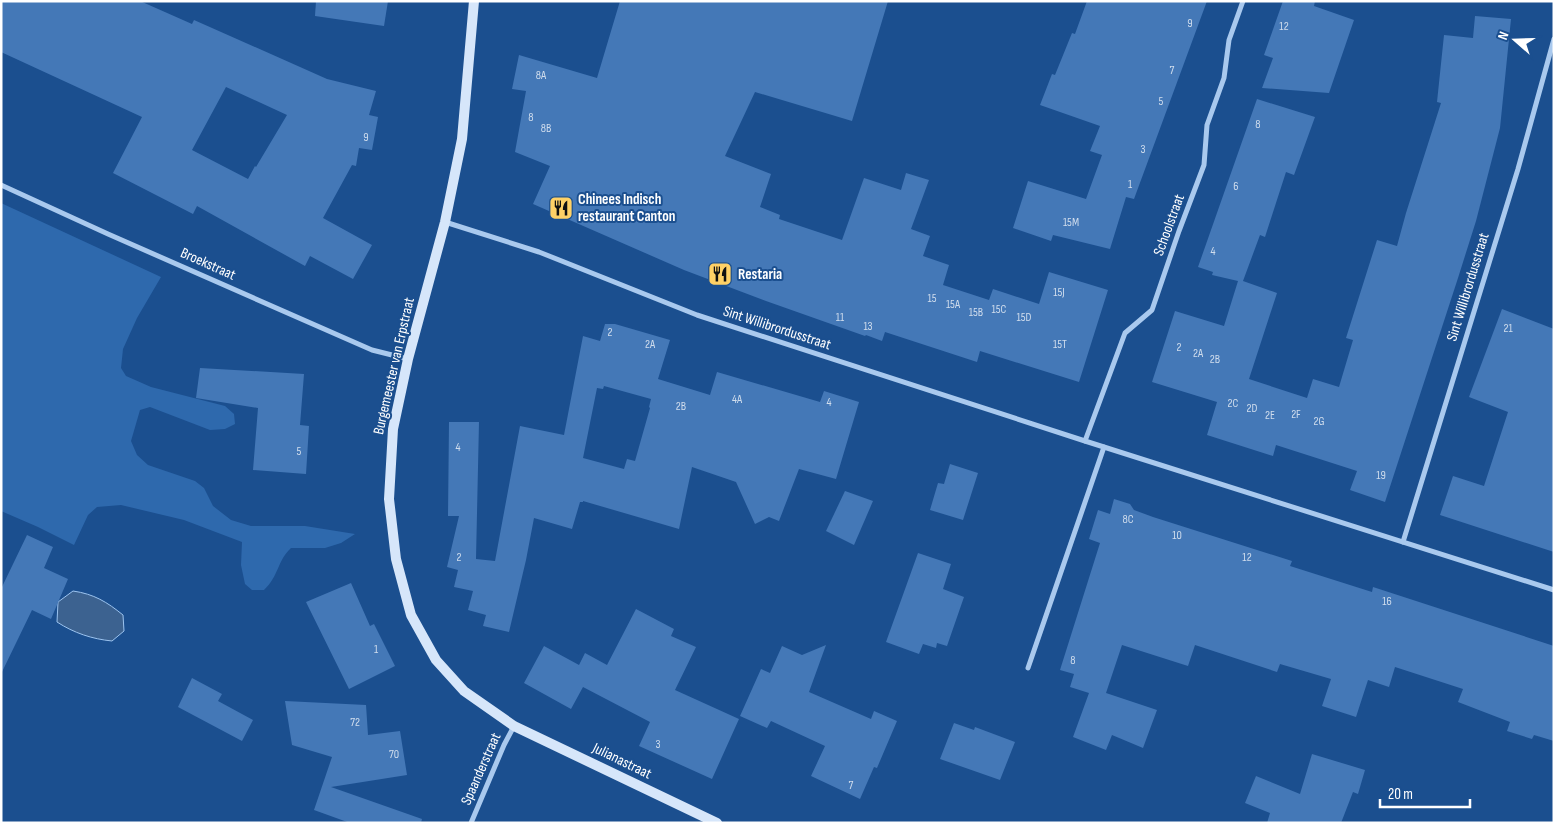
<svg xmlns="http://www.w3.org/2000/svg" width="1555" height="824" font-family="'Sofia Sans Condensed',sans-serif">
  <rect width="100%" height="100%" fill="#1b4f8f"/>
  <path fill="#2e69ad" d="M1,203L161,277L137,318L123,349L121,368L126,376L151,387L225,406L234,414L235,424L225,429L210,430L150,407L140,410L131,441L137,455L148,465L195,481L204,488L213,506L231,520L251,526H305L355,534L341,543L325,548H291C277,561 279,576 264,590H252L245,584L241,565L242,542L184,520L121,505L97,507L88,515L74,545L38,527L1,511Z"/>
  <path fill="#3c6290" stroke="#9cc4f0" d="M73,591C94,594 107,602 123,615L124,631L112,641C92,639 74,633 57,622L58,602Z"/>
  <g fill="#4478b7" fill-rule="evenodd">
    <path d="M1,1H140L192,24L194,20L327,79L376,91L369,115L378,117L372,150L359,148L356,166L352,165L323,218L372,245L353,279L310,256L305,266L197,206L193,214L113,173L142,117L1,52ZM226,87L287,115L256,167L255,166L248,179L192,150Z"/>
    <path d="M316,1H388L384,26L315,16Z"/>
    <path d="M620,1H888L852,121L755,92L725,156L771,174L760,207L780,215L779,219L842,240L864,178L901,190L906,173L929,180L911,229L930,236L923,256L949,265L943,285L989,300L993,289L1039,304L1049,272L1108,290L1079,382L980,351L977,362L885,332L882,341L866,335L865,336L766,301L684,270L533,204L550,166L515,152L526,91L512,89L519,55L597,78Z"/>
    <path d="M1087,1H1207L1134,199L1126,197L1110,249L1053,235L1051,241L1013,228L1028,181L1086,199L1102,155L1090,151L1100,126L1040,105L1052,74L1055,75L1072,33L1075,34Z"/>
    <path d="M1283,1H1315L1314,6L1354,20L1329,93L1262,88L1273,58L1264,55Z"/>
    <path d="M1475,16L1511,19L1500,128L1476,221L1458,278L1385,502L1350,490L1357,471L1276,445L1273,456L1207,435L1217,402L1152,382L1175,311L1224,326L1238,281L1212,275L1213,272L1198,267L1257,99L1315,117L1294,175L1286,172L1265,237L1260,235L1243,281L1277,293L1249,379L1307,398L1313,379L1339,387L1353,340L1346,338L1377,240L1397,246L1406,213L1441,103L1437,102L1444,35L1473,38Z"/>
    <path d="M1502,309L1554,329V552L1440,515L1453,476L1484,486L1508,412L1469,397Z"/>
    <path d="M605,324H615L670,340L658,379L710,395L717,372L820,402L824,391L859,402L836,479L799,469L779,521L769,517L755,524L736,482L692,467L679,529L583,501V502H580L572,529L534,518L526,560L509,632L483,626L486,615L468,610L473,591L454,587L458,570L447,567L459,516H448L449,422H479L476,559L495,561L520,426L564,435L583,336L600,341ZM604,386L651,399L649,407L650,408L635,461L627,459L624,469L583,458L597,388L603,389Z"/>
    <path d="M200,368L304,374L300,425L309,426L306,474L253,470L258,408L196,398Z"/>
    <path d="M950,464L978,473L963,520L930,510L938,483L944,484Z"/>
    <path d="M845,491L873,501L854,545L826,531Z"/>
    <path d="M1114,499L1130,504L1134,510L1153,517L1292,561L1290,566L1372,592L1373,587L1554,646V741L1534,735L1532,739L1507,731L1510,722L1458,702L1463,689L1395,667L1389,687L1368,680L1356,717L1322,706L1331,679L1280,664L1277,672L1195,645L1188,666L1122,645L1106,693L1157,710L1143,748L1112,735L1106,750L1073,737L1089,693L1070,687L1074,674L1060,670L1100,543L1089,539L1098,510L1110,514Z"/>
    <path d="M27,535L53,547L44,568L68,579L51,619L32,610L1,674V589Z"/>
    <path d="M918,553L951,564L943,589L964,597L947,646L937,643L936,648L923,644L919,654L886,642Z"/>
    <path d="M351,583L370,626L374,624L395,666L349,689L306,602Z"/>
    <path d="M636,609L674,629L671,636L696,647L675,690L739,719L712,779L639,746L650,722L583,687L571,709L524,683L544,646L579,665L585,653L607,665Z"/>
    <path d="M826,645L809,692L871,719L874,711L897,721L877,768L874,767L860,799L811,776L825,746L771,721L767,728L740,716L761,669L770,673L782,646L802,655Z"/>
    <path d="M192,678L222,694L218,701L253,720L242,741L178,707Z"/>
    <path d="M285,701L366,705L368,735L400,731L407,775L331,787L422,819L421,823H350L314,810L332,757L292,745Z"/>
    <path d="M954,723L974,730L975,727L1015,742L1000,780L940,759Z"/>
    <path d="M1312,754L1365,770L1358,794L1353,792L1341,823H1267L1270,813L1245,803L1256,776L1300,794Z"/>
  </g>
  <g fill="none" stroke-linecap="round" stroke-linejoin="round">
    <g stroke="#a9c9ee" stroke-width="5">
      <path d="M1,185L108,234L372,350L408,359"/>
      <path d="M445,222L539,252L697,315L1085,441L1554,590"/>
      <path d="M1085,441L1125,333L1152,310L1179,231L1204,165L1207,125L1224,78L1229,40L1243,1"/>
      <path d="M1403,542L1518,169L1554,39"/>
      <path d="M1028,668L1104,447"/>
      <path d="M471,823L504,745L514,726"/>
    </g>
    <path stroke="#d6e6fa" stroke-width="10" d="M474,1L462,139L445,222L408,359L393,429L389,499L396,559L411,615L436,660L464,691L514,726L717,823"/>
  </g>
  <defs>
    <g id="restaurant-square" transform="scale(1.25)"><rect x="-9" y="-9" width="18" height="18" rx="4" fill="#ffd166" stroke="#1b4f8f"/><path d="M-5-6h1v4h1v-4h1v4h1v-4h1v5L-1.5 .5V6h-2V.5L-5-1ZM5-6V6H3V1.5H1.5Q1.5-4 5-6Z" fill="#111"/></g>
  </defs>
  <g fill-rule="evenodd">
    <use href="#restaurant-square" x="561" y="208"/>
    <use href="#restaurant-square" x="720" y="274"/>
  </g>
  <g text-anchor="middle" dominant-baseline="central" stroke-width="4" stroke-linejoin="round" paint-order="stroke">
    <g font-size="12" fill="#d0dded">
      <text x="1190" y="23">9</text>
      <text x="1284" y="26">12</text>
      <text x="1172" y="70">7</text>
      <text x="541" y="75">8A</text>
      <text x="1161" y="101">5</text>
      <text x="531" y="117">8</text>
      <text x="1258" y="124">8</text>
      <text x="546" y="128">8B</text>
      <text x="366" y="137">9</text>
      <text x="1143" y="149">3</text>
      <text x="1130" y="184">1</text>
      <text x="1236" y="186">6</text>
      <text x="1071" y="222">15M</text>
      <text x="1213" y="251">4</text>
      <text x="1059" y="292">15J</text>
      <text x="932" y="298">15</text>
      <text x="953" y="304">15A</text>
      <text x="999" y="309">15C</text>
      <text x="976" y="312">15B</text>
      <text x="840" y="317">11</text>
      <text x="1024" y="317">15D</text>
      <text x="868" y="326">13</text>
      <text x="1508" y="328">21</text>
      <text x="610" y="332">2</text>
      <text x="650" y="344">2A</text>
      <text x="1060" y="344">15T</text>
      <text x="1179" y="347">2</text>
      <text x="1198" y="353">2A</text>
      <text x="1215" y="359">2B</text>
      <text x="737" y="399">4A</text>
      <text x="829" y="402">4</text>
      <text x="1233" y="403">2C</text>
      <text x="681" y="406">2B</text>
      <text x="1252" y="408">2D</text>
      <text x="1296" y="414">2F</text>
      <text x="1270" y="415">2E</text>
      <text x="1319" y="421">2G</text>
      <text x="458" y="447">4</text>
      <text x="299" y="451">5</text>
      <text x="1381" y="475">19</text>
      <text x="1128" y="519">8C</text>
      <text x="1177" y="535">10</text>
      <text x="459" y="557">2</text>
      <text x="1247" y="557">12</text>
      <text x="1387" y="601">16</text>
      <text x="376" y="649">1</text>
      <text x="1073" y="660">8</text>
      <text x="355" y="722">72</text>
      <text x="658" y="744">3</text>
      <text x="394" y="754">70</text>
      <text x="851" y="785">7</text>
    </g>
    <g font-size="15" font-weight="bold" fill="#fff" stroke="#1b4f8f" text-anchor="start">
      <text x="578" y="199">Chinees Indisch<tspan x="578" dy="17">restaurant Canton</tspan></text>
      <text x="738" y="274">Restaria</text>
    </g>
    <g font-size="15" fill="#fff" stroke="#1b4f8f">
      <text transform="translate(1169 225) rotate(-70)">Schoolstraat</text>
      <text transform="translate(208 264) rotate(24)">Broekstraat</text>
      <text transform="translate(1468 287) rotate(-73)">Sint Willibrordusstraat</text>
      <text transform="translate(777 328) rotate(18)">Sint Willibrordusstraat</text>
      <text transform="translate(394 366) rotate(-77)">Burgemeester van Erpstraat</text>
      <text transform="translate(622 761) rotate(26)">Julianastraat</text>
      <text transform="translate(481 769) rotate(-66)">Spaanderstraat</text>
    </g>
  </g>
  <rect width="1555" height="824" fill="none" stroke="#ffffff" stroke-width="5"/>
  <g transform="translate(1515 40) rotate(290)" stroke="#1b4f8f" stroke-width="4" paint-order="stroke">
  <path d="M0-4L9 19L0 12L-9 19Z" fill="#ffffff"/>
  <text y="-8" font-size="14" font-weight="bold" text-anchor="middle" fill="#ffffff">N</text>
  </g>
  <path d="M1380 799v8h90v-8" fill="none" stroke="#ffffff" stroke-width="2.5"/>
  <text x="1388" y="799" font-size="15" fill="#ffffff" stroke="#1b4f8f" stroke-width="4" paint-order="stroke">20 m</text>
</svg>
